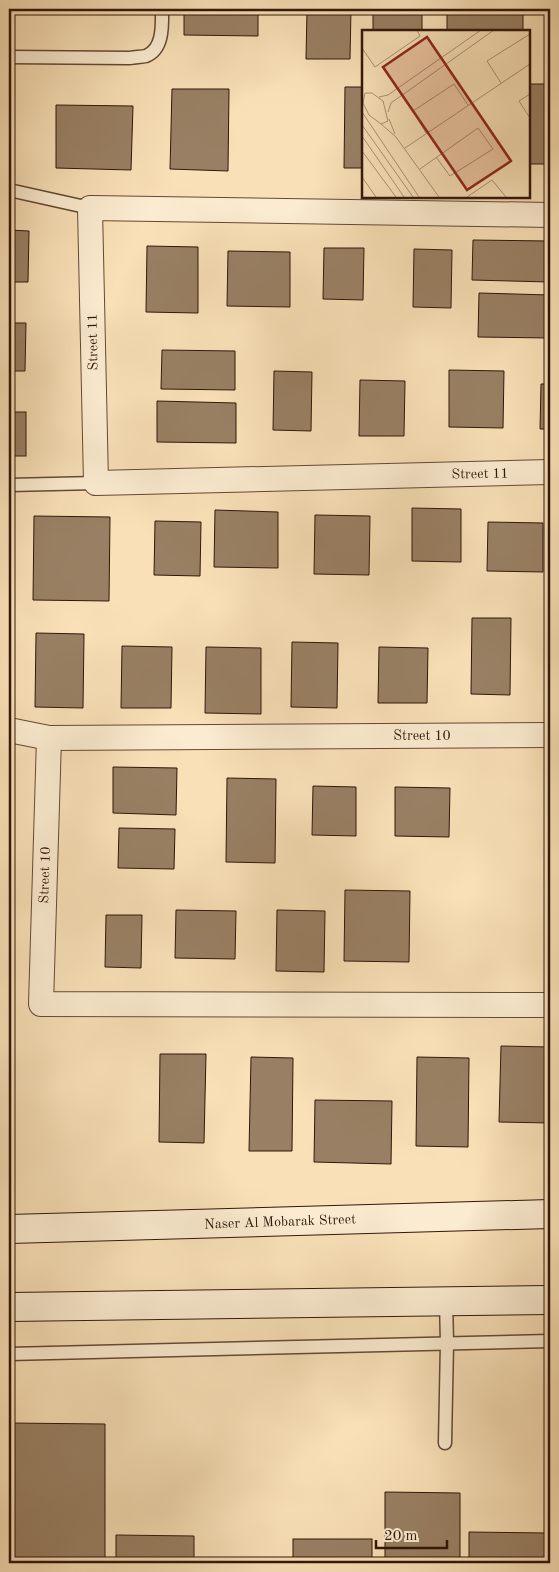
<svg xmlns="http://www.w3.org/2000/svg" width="559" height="1572" font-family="'Old Standard TT',serif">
  <rect width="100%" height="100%" fill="#f9e0b7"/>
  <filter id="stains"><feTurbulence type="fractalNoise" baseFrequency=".004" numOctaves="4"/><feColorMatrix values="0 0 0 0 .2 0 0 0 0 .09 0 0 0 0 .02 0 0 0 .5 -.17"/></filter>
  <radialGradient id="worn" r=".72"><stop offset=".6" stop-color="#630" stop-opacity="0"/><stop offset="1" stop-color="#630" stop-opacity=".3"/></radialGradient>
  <g fill="#998064" stroke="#31170a">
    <path d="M184,9H258V36L184,35Z"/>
    <path d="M307,9H351L350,59H306Z"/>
    <rect x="373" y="9" width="49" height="22"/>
    <rect x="447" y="9" width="76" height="22"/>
    <path d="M529,84H550V164H528Z"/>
    <path d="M345,87H363V168H344Z"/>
    <path d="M172,89H229L228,171L170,169Z"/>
    <path d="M56,105L133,106L131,170L56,168Z"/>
    <path d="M9,230L29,231L28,282H9Z"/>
    <path d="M473,240L549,241V282L472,280Z"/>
    <path d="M147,246L198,247V313L146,312Z"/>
    <path d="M324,248H364L363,300L323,299Z"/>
    <path d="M414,249L452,250L451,308L413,307Z"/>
    <path d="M228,251L290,252V307L227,306Z"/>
    <path d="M479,293L550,295V338L478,337Z"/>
    <path d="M9,323H26L25,371H9Z"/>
    <path d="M162,350L235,351V390L161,389Z"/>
    <path d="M449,370L504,371L503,428L449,427Z"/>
    <path d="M274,371L312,372L311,431L273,430Z"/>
    <path d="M360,380L405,381L404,436H359Z"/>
    <path d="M541,384H550V429H540Z"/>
    <path d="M157,401L236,403V443L157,442Z"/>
    <rect x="9" y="412" width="17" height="44"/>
    <path d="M412,508L461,509V562L412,561Z"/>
    <path d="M215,510L278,512V568L214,567Z"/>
    <path d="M315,515L370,516L369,575L314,574Z"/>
    <path d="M34,516L110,517L109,601L33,600Z"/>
    <path d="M155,521L201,522L200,576L154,575Z"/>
    <path d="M488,522L543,523V572L487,571Z"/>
    <path d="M472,618H511L510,695L471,694Z"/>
    <path d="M36,633L84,634L83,708L35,707Z"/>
    <path d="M292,642L338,643L337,708L291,707Z"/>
    <path d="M122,646L172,647L171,708H121Z"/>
    <path d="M206,647L261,648V714L205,713Z"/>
    <path d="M379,647L428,648L427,703H378Z"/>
    <path d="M113,767L177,768L176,815L113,813Z"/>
    <path d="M227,778L276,779L275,863L226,862Z"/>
    <path d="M313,786L356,787V836L312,835Z"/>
    <path d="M395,787L450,788L449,837L395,836Z"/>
    <path d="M119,828L175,829L174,869L118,868Z"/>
    <path d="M345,890L410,891L409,962L344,961Z"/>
    <path d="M176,910L236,911L235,959L175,958Z"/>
    <path d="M277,910L325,911L324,972L276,971Z"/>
    <path d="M106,915H142L141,968L105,967Z"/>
    <path d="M501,1046L550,1047V1123L499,1122Z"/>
    <path d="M160,1054H206L204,1143L159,1142Z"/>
    <path d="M251,1057L293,1058L292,1151H249Z"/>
    <path d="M417,1057L469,1058L468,1147L416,1146Z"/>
    <path d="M315,1100L392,1101L391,1164L314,1162Z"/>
    <path d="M9,1423L105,1424V1563H9Z"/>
    <path d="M385,1492L460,1493V1563H385Z"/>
    <path d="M469,1532L547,1533V1563H469Z"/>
    <path d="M116,1535L194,1536V1563H116Z"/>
    <rect x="293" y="1539" width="79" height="24"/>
  </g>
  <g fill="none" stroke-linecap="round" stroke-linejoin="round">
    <g stroke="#634935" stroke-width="15">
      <g id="lane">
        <path d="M9,57L130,58C135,57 141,57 146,56C164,49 162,24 162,9"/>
        <path d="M9,190L90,208"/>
        <path d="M9,485L96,483"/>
        <path d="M9,1354L550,1341"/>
        <path d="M445,1443L447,1343L446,1301"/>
      </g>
    </g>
    <g stroke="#634935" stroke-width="26">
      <g id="street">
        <path d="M550,215L90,208L96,483L550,472"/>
        <path d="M9,730L49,738L550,735"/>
        <path d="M49,738L41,1004L550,1005"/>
      </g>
    </g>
    <g stroke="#31170a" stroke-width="30">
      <g id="secondary">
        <path d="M9,1229L550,1214"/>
        <path d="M9,1307L550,1300"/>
      </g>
    </g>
    <use href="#lane" stroke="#fbebd0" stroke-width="12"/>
    <use href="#street" stroke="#fbebd0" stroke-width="24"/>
    <use href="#secondary" stroke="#fbebd0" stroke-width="28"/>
  </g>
  <g text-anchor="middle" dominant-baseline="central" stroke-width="4.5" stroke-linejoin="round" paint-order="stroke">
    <g font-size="14" fill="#31170a" stroke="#fbebd0">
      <text transform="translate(93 342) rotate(-91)">Street 11</text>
      <text transform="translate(480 474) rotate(-1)">Street 11</text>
      <text x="422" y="736">Street 10</text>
      <text transform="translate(45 875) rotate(-88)">Street 10</text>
      <text transform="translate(280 1222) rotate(-2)">Naser Al Mobarak Street</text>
    </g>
  </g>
  <g transform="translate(362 30)">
    <rect width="168" height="168" fill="#f9e0b7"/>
    <path fill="none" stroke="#a99072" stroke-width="1" d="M0,18L13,37L58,6L55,0M139,53L125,31L168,4M3,63H10L21,71L26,91L19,94L7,85L1,73ZM168,64L157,71L168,88M17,67L26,65L119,0M0,82L57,167M26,82L29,73L132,0M27,89L33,104M19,94L34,107L77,167M0,95L51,167M64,103L51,81L92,54L106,75M0,106L42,167M43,118L168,34M0,121L34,167M58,139L116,98L131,119L88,146L74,127M0,147L14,167M105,167L130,150L144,167"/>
    <path fill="#8f2418" fill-opacity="0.15" stroke="#8f2418" stroke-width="2.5" d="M65,7L149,131L105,160L21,37Z"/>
    <rect width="168" height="168" fill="none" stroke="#31170a" stroke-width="2.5"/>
  </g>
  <rect width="559" height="1572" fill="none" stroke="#f9e0b7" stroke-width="30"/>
  <rect x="10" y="10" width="539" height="1552" fill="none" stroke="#31170a" stroke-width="2.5"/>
  <rect x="15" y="15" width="529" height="1542" fill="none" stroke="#31170a"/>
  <path d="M376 1540v8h71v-8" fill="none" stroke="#31170a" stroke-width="2.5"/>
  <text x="384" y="1540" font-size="15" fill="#31170a" stroke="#fbebd0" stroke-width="4" paint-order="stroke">20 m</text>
  <rect width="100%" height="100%" filter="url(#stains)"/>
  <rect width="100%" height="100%" fill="url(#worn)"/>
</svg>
